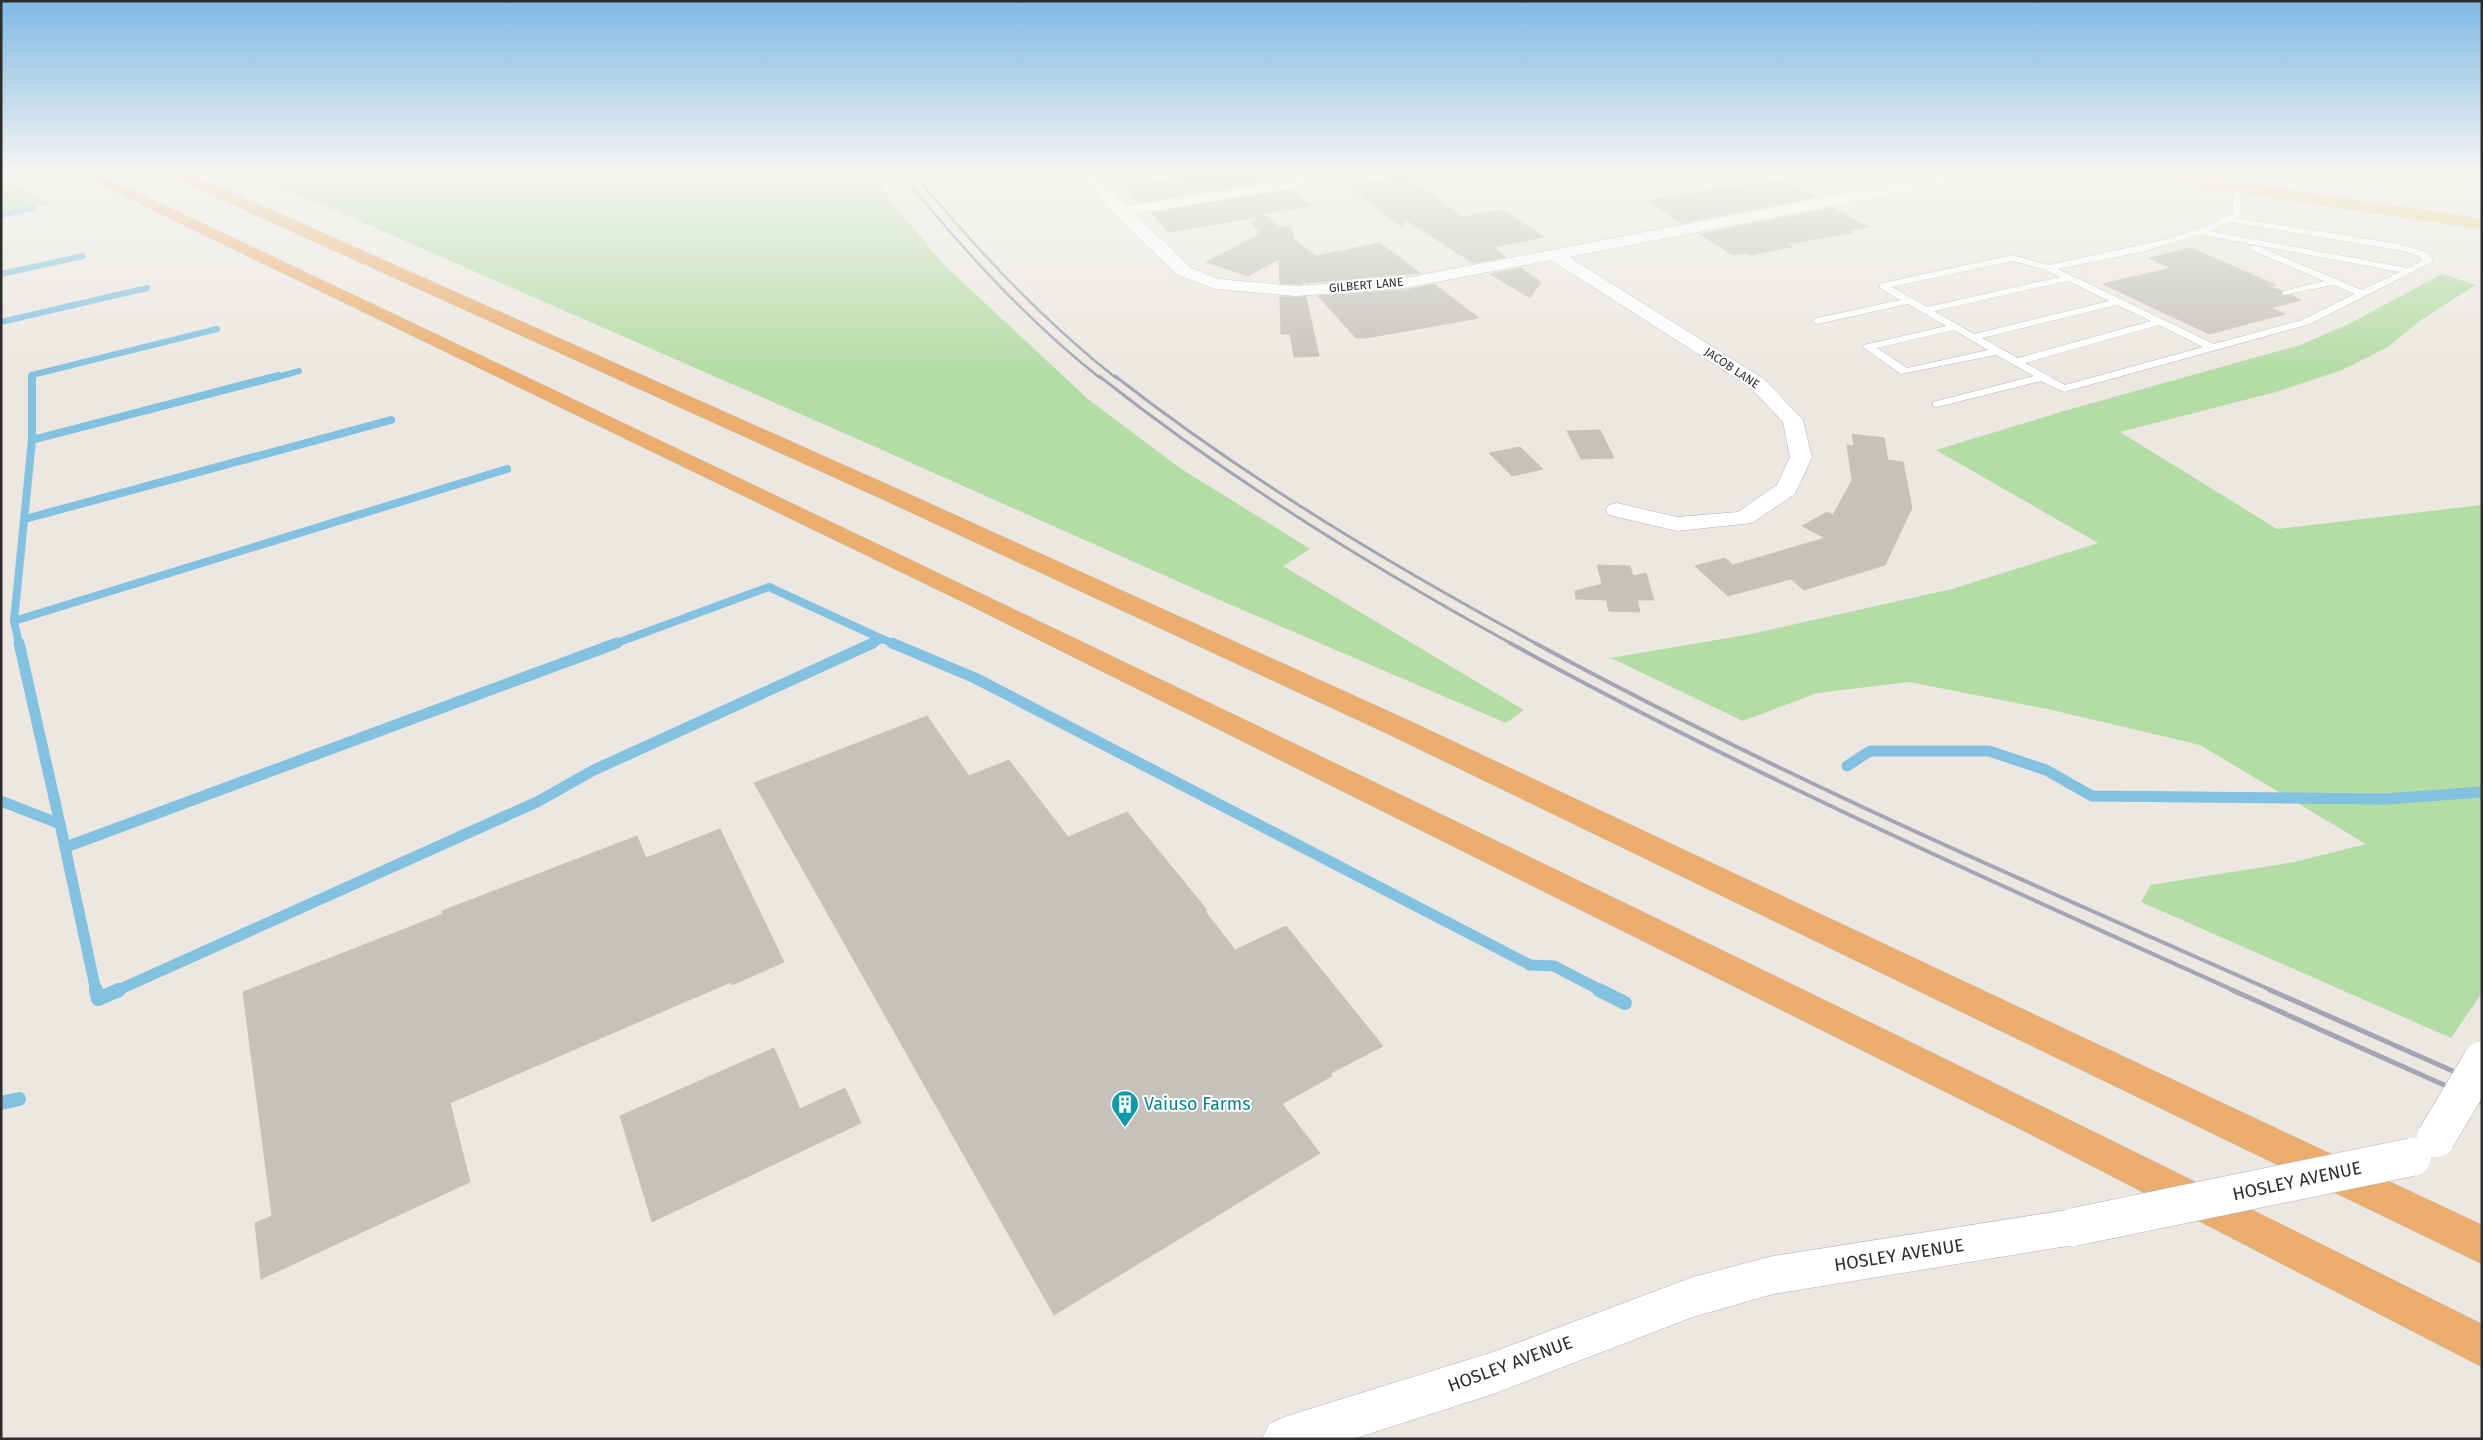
<svg xmlns="http://www.w3.org/2000/svg" width="2483" height="1440" font-family="'Fira Sans',sans-serif">
  <rect width="100%" height="100%" fill="#ece8e1"/>
  <g fill="#b4dca5">
    <path d="M245,171H872L888,197L943,264L1088,399L1180,468L1310,549L1283,566L1524,710L1506,723L1231,605L853,437Z"/>
    <path d="M1,178L52,204L1,213Z"/>
    <path d="M2442,274L2476,285L2421,320L2388,347L2342,370L2276,392L2120,432L2277,529L2482,505V993L2451,1038L2141,902L2151,885L2294,862L2366,844L2200,745L2052,710L1909,682L1817,693L1743,721L1611,658L1751,634L1952,589L2098,543L1936,450L2064,411L2300,345L2349,324Z"/>
  </g>
  <g fill="none" stroke-linecap="round" stroke-linejoin="round">
    <g stroke="#82c1e0" stroke-width="6">
      <path d="M1,215L34,208"/>
      <path d="M1,274L83,256"/>
      <path d="M1,322L147,288"/>
      <path d="M32,378V375L217,329"/>
      <path d="M274,378L299,371"/>
    </g>
    <g stroke="#82c1e0" stroke-width="8">
      <path d="M32,440L278,376"/>
      <path d="M25,519L391,420"/>
      <path d="M14,621L507,469"/>
      <path d="M19,644L14,621L32,440V376"/>
      <path d="M614,644L769,587L882,639"/>
      <path d="M870,644L882,639L895,644"/>
    </g>
    <g stroke="#82c1e0" stroke-width="11">
      <path d="M19,643L60,824"/>
      <path d="M892,643L975,678L1530,965L1554,966L1602,991"/>
      <path d="M1847,766L1870,751H1989L2046,770L2092,796L2385,799L2482,792"/>
      <path d="M1,801L60,824L96,991"/>
      <path d="M66,847L617,643"/>
      <path d="M116,991L537,802L594,770L873,643"/>
    </g>
    <g stroke="#82c1e0" stroke-width="14">
      <path d="M96,990L98,999L119,990"/>
      <path d="M1599,990L1625,1003"/>
      <path d="M1,1103L19,1099"/>
    </g>
  </g>
  <g fill="#c5c2bc" stroke="#c8c4bb">
    <path d="M1216,171H1269L1279,179L1140,202L1125,186Z"/>
    <path d="M1405,175L1463,217L1501,209L1544,237L1493,247L1506,257L1473,263L1406,220L1402,227L1348,186Z"/>
    <path d="M1781,179L1815,197L1682,223L1647,201Z"/>
    <path d="M1291,189L1312,206L1263,214L1280,227L1291,226L1294,239L1316,256L1380,243L1420,273L1306,283L1302,279L1303,284H1296L1280,283L1279,259L1248,276L1206,262L1261,234L1251,223L1258,217L1169,232L1151,213Z"/>
    <path d="M1833,208L1868,227L1849,231L1852,233L1787,244L1792,247L1750,255L1746,253L1733,255L1699,234Z"/>
    <path d="M2191,248L2276,285L2270,286L2281,291L2282,296L2291,295L2301,300L2271,308L2285,314L2209,334L2103,284L2171,268L2149,258Z"/>
    <path d="M1521,268L1541,282L1530,298L1490,274Z"/>
    <path d="M1434,284L1479,318L1366,338H1356L1318,296L1405,290Z"/>
    <path d="M1280,297H1306L1319,356L1294,357L1290,334H1281Z"/>
    <path d="M1600,430L1614,458L1581,459L1567,431Z"/>
    <path d="M1852,434L1884,438L1888,460L1903,462L1912,508L1885,565L1804,590L1791,579L1728,596L1695,566L1725,558L1733,565L1825,538L1802,526L1827,512L1833,515L1852,480L1847,445L1854,446Z"/>
    <path d="M1520,447L1543,469L1512,476L1489,453Z"/>
    <path d="M1597,565L1630,566L1633,576L1646,573L1654,600H1637L1640,612L1609,611L1606,600L1576,599L1575,591L1602,584Z"/>
    <path d="M927,716L969,776L1009,760L1068,837L1127,812L1207,910L1205,911L1235,950L1286,926L1383,1046L1331,1073L1332,1076L1282,1104L1320,1153L1054,1315L754,783Z"/>
    <path d="M720,829L784,962L732,985L731,982L450,1103L470,1182L261,1279L255,1223L272,1216L243,992L443,914L442,911L637,836L646,858Z"/>
    <path d="M774,1048L800,1109L845,1088L861,1123L652,1222L620,1116Z"/>
  </g>
  <g fill="none" stroke-linecap="round" stroke-linejoin="round">
    <g stroke="#b1b2bb" stroke-width="1">
      <path id="lane" d="M2237,186L2241,189V214L2237,218L2399,244L2426,252L2432,258V262L2310,324L2064,392L2041,381L1937,407L1933,406V402L2034,376L1996,355L1901,374L1863,347L1864,345L1946,326L1908,304L1817,324L1812,321L1817,318L1900,300L1880,288V284L1883,283L2012,255L2049,265L2167,239L2214,223L2233,213V189ZM2229,222L2398,250L2420,256L2422,261L2408,268L2210,231ZM2201,234L2202,235L2400,272L2362,290L2257,246H2251V250L2324,281L2283,291V295L2333,285L2355,294L2302,320L2214,344L2058,269L2146,251ZM2012,261L2046,270L2060,277L1927,307L1892,287ZM2068,281L2109,301L1974,334L1934,311ZM2117,305L2151,321L2018,358L1982,338ZM2159,325L2203,347L2065,385L2025,363ZM1954,330L1988,350L1907,368L1877,348Z"/>
    </g>
    <g stroke="#b1b2bb" stroke-width="1">
      <g id="street">
        <path d="M1074,171H1090L1127,206L1281,181L1312,171H1336L1334,174L1283,190L1135,214L1190,267L1218,279L1296,286L1405,278L1962,171H1995L1988,176L1569,257L1764,379L1803,420L1812,457L1795,494L1752,523L1677,531L1609,515L1606,510L1609,505L1617,503L1677,517L1738,512L1777,485L1790,457L1783,422L1750,387L1551,260L1405,288L1296,296L1215,289L1178,275L1115,215Z"/>
        <path d="M2074,1209L2088,1214L2093,1227L2088,1240L2074,1245L1773,1294L1693,1317L1493,1394L1353,1439H1262L1269,1424L1284,1417L1493,1352L1693,1277L1773,1256Z"/>
      </g>
    </g>
    <g stroke="#c8c8c8" stroke-width="1">
      <path id="primary" d="M2121,171H2161L2482,219V229L2128,176Z"/>
    </g>
    <g stroke="#c8c8c8" stroke-width="1">
      <g id="highway">
        <path d="M72,171H92C892,550 1690,929 2482,1324V1367L2024,1131L969,605Z"/>
        <path d="M163,171H184L900,490L1410,721L2482,1225V1264L1390,735L884,500L165,174Z"/>
      </g>
    </g>
    <use href="#lane" fill="#fff" fill-rule="evenodd"/>
    <use href="#street" fill="#fff" fill-rule="evenodd"/>
    <use href="#primary" fill="#e0ce73" fill-rule="evenodd"/>
    <use href="#highway" fill="#ebad6e" fill-rule="evenodd"/>
    <g stroke="#a4a5b4" stroke-width="2.5">
      <path d="M899,171C960,246 1024,318 1100,378"/>
      <path d="M911,171C974,246 1039,317 1116,378"/>
    </g>
    <g stroke="#a4a5b4" stroke-width="3">
      <path d="M1099,376C1228,478 1368,565 1512,644"/>
      <path d="M1115,376C1247,479 1391,565 1537,644"/>
    </g>
    <g stroke="#a4a5b4" stroke-width="4">
      <path d="M1510,643C1745,772 1991,881 2235,991"/>
      <path d="M1535,643C1774,773 2024,881 2273,991"/>
    </g>
    <g stroke="#a4a5b4" stroke-width="5">
      <path d="M2232,990L2482,1102"/>
      <path d="M2270,990L2482,1084"/>
    </g>
    <g stroke="#b1b2bb" stroke-width="39" stroke-linecap="butt">
      <g id="street-bridge">
        <path d="M2436,1138L2482,1061"/>
        <path d="M2074,1227L2412,1157"/>
      </g>
    </g>
    <use href="#street-bridge" stroke="#fff" stroke-width="38"/>
  </g>
  <linearGradient id="sky" x2="0" y2="1"><stop stop-color="#7fb9e5"/><stop offset="0.46" stop-color="#f6f5f2"/><stop offset="1" stop-color="#f6f5f2" stop-opacity="0"/></linearGradient>
  <rect width="2483" height="373" fill="url(#sky)"/>
  <defs>
    <g id="building-pin" transform="scale(1.4375)"><path d="M0 17L-7.5 6A9.5 9.5 0 1 1 7.5 6Z" fill="#0f9aa8" stroke="#fff"/><path d="M-4-6H4V6H1V3H-1V6H-4ZM-2.5-4.3h1.7v1.8h-1.7ZM.8-4.3h1.7v1.8H.8ZM-2.5-1h1.7V.8h-1.7ZM.8-1h1.7V.8H.8Z" fill="#fff"/></g>
  </defs>
  <g fill-rule="evenodd">
    <use href="#building-pin" x="1125" y="1104"/>
  </g>
  <g text-anchor="middle" dominant-baseline="central" stroke-width="4" stroke-linejoin="round" paint-order="stroke">
    <g font-size="12" fill="#2d2d2d" stroke="#fff">
      <text transform="translate(1366 285) rotate(-5)">GILBERT LANE</text>
      <text transform="translate(1732 368) rotate(34)">JACOB LANE</text>
    </g>
    <g font-size="18" fill="#0d838f" stroke="#fff" text-anchor="start">
      <text x="1144" y="1104">Vaiuso Farms</text>
    </g>
    <g font-size="18" fill="#2d2d2d" stroke="#fff">
      <text transform="translate(2297 1181) rotate(-12)">HOSLEY AVENUE</text>
      <text transform="translate(1899 1255) rotate(-9)">HOSLEY AVENUE</text>
      <text transform="translate(1510 1364) rotate(-20)">HOSLEY AVENUE</text>
    </g>
  </g>
  <rect width="2483" height="1440" fill="none" stroke="#2d2d2d" stroke-width="5"/>
</svg>
